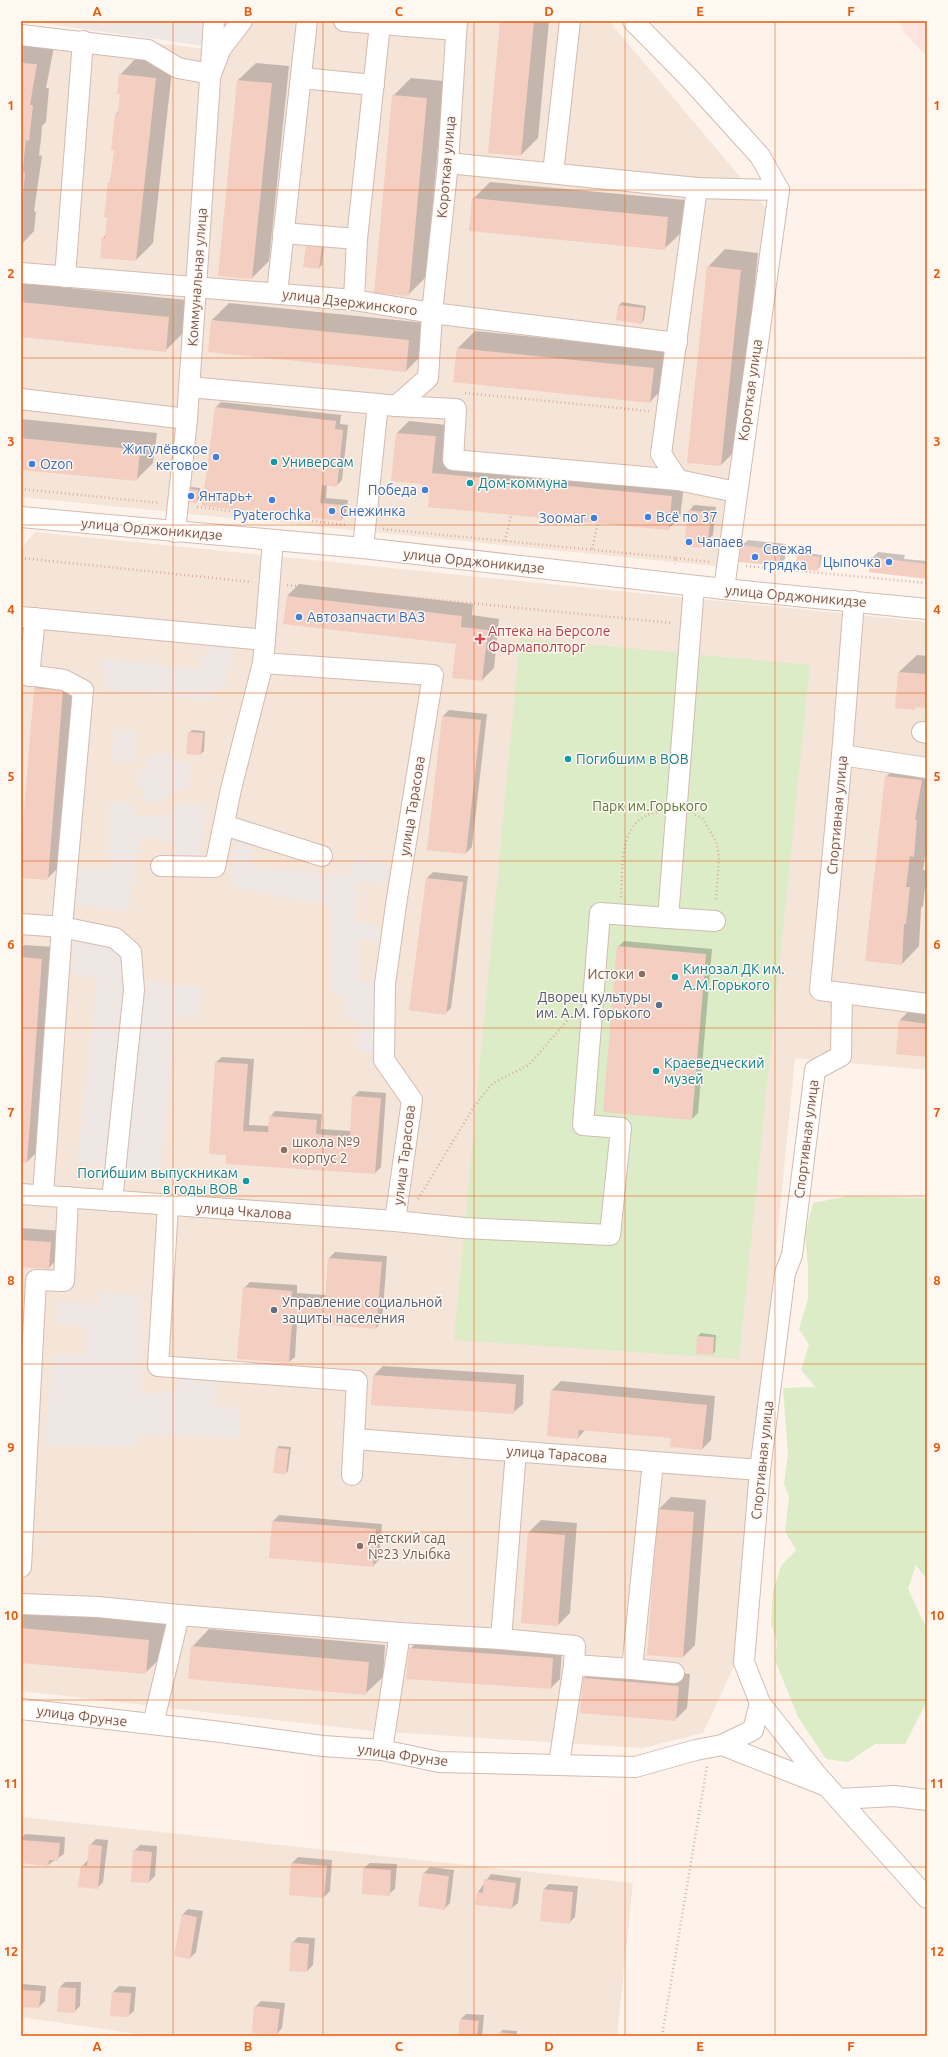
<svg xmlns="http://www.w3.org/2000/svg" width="948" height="2057" font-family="Ubuntu,sans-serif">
  <rect width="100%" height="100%" fill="#fdf3ea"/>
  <g fill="#f5e4d8">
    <path d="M230,21H609L766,208L733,568L21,497V29L228,51Z"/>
    <path d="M35,532L927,622V1070L795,1058L735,1664L703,1733L643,1748L372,1731L21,1691V549Z"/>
    <path d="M21,1817L633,1883L617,2036H152L21,2017Z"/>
  </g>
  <path fill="#fde3de" d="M899,21H927V57L905,33Z"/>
  <g fill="#eee7e3">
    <path d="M27,21H207L205,46Z"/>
    <path d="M212,644L232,645L227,683L219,689L212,701L106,690L101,659L197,668L200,661Z"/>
    <path d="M114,728L137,730L134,763L112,760Z"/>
    <path d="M151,754L174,755L178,762L191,764L188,787L153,803L141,799L144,790L137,786L138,770L146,769Z"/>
    <path d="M109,801L132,803L135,816H167L172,804L207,805L200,856H173L171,843L141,836L128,912L72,904L77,868L109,869Z"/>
    <path d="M235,843L253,844L251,867L346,876L357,856L389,864L387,884L357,882L356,920L378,927L380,941L358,940L357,980L385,984L378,1054L357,1050V1022L343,1016L344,997L332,992V906L230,886Z"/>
    <path d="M73,942L139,948L136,980L202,987L198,1018L177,1016L160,1171L77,1162L97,977L70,974Z"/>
    <path d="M99,1291L141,1297V1394L176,1391L182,1371L215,1373L213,1406L239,1409V1438L141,1434L133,1447L45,1446L51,1355H86V1327L55,1323L57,1301L100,1305Z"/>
  </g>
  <g fill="#dbecc7">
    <path d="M520,638L810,665L739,1359L454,1340Z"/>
    <path d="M848,1196L927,1198V1580L916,1565L908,1589L927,1630V1701L905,1744H875L848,1762L826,1759L798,1717L775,1660L777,1642L771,1624L773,1591L781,1566L796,1550L785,1531L789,1497L784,1484L788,1454L783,1388L816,1387L801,1370L809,1345L799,1329L808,1299V1268L805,1234L813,1203Z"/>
  </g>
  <g fill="#0003">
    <path d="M501,21H549L538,138L521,155Z"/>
    <path d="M21,44L54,47L46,88H49L46,122L42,126L41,139L39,155L42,156L34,211L36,212L34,231L21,245Z"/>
    <path d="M137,57L173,61L153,243L136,260L101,257L103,238L106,234L108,217L105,216L115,150L116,114L120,110L121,93L120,75Z"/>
    <path d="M256,63L289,66L269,261L252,278L238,80Z"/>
    <path d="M411,78L444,81L426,277L408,295L393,96Z"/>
    <path d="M490,182L685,200L682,232L664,249L473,199Z"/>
    <path d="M309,242L324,244L322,265L319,268L307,245Z"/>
    <path d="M725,249L758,253L738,448L721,465L708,267Z"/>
    <path d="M21,283L186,300L182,334L165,351L21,336Z"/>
    <path d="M622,302L646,306L644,320L642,323L617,319L619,305Z"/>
    <path d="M229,303L426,323L423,354L406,371L212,320Z"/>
    <path d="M475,331L671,351L667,384L650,402L458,348Z"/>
    <path d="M221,402L341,415L340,424L348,425L342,480L336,486L327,485L326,498L348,500L346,514L341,520L203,505L216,407Z"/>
    <path d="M21,419L157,433L153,463L136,480L21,469Z"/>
    <path d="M409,421L447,425L443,461L684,485L680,518L668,529L430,494L423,483L393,480L397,433Z"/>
    <path d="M191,487L200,488L199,499L196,502L189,490Z"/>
    <path d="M694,505L716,507L713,535L707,541L689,511Z"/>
    <path d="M748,540L786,544L785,559L779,565L742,545Z"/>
    <path d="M801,552L822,555L820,567L817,570L798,555Z"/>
    <path d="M878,552L905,555L904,559L927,561V578L872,558Z"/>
    <path d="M299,584L473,604L472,615L499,619L494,668L482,680L457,643L287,596Z"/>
    <path d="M917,655L927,656V707L917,706L914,709L896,707L899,672Z"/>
    <path d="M47,676L74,678L59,867L47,879L21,877L35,688Z"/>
    <path d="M449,710L487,714L472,847L466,853L428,849L443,716Z"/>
    <path d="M192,730L205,731L204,751L201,754L189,733Z"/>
    <path d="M903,759L927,762V842L923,870H927L923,906L921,908L919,946L902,964L886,777Z"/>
    <path d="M433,872L468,876L451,1008L445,1014L410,1010L427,878Z"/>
    <path d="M624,941L712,949L698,1113L692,1119L618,947Z"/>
    <path d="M24,945L54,947L39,1150L27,1162L21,1161V949Z"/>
    <path d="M917,1003L927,1004V1056L900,1020Z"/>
    <path d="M222,1057L254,1059L249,1125L269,1126L270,1117L275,1111L322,1114L321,1129L351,1131L353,1097L359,1091L386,1093L381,1167L375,1173L227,1154L216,1062Z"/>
    <path d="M21,1228L62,1231L60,1256L49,1268L22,1266L21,1276Z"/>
    <path d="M335,1252L387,1256L382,1322L376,1328L297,1322L295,1357L289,1362L244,1288L250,1282L297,1285V1293L326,1295L329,1258Z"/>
    <path d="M701,1333L716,1335L715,1352L712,1354L697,1353L698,1336Z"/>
    <path d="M383,1366L524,1375L523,1404L514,1412L374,1375Z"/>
    <path d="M561,1381L715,1396L711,1440L702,1449L672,1437L586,1429L578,1438L552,1390Z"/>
    <path d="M279,1446L291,1447L288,1471L286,1473L277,1448Z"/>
    <path d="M671,1497L706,1500L695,1645L683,1657L659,1509Z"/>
    <path d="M279,1515L382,1524L379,1560L373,1566L273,1521Z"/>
    <path d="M541,1520L577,1523L570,1613L558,1625L529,1532Z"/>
    <path d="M21,1610L166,1623L163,1656L145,1673L21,1662Z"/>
    <path d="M209,1629L385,1645L383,1677L365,1694L192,1647Z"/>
    <path d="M419,1640L562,1650L560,1679L551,1688L410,1649Z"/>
    <path d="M596,1666L690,1674L687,1708L675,1720L584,1678Z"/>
    <path d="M25,1834L65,1837L64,1854L48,1865L21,1862V1838Z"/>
    <path d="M96,1839L108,1840L103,1882L97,1888L82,1866L88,1860L90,1845Z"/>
    <path d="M140,1845L157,1846L155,1876L149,1882L132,1881L134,1851Z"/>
    <path d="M298,1857L332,1860L330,1891L324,1897L292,1863Z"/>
    <path d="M370,1863L397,1864L395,1889L389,1894L364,1868Z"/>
    <path d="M430,1867L454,1870L450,1903L444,1909L419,1906L424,1873Z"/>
    <path d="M491,1874L521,1878L518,1903L512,1908L478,1892Z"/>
    <path d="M549,1884L578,1886L575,1917L569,1923L544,1889Z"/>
    <path d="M188,1909L203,1911L196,1952L190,1958L182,1915Z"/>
    <path d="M298,1937L315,1938L313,1965L307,1971L292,1943Z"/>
    <path d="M65,1982H81L80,2006L74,2012L60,1987Z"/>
    <path d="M22,1984L46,1986L45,2001L39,2007L21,2006Z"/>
    <path d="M119,1986L136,1987L134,2011L128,2016L113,1992Z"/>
    <path d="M261,2001L285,2003L282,2028L277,2034L255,2007Z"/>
    <path d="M466,2014L484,2015L482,2036H459L461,2019Z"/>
    <path d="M502,2030L517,2031L516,2036H499Z"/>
  </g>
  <g fill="#f3cec1">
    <path d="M500,21H534L521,156L488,153Z"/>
    <path d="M21,63L37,64L30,105H33L29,141L26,140L24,157L23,172L25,173L22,205Z"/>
    <path d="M119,74L156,78L136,261L100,258L102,237L105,238L107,217H104L108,182H110L112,167L114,151L111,150L115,114H118L120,94H117Z"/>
    <path d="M237,80L272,83L252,279L218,276Z"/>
    <path d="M392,95L427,98L409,296L374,293Z"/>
    <path d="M472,198L668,217L665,250L469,231Z"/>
    <path d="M306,245L322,246L319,269L303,267Z"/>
    <path d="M707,266L741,270L721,466L687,463Z"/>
    <path d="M21,302L169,317L166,352L21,337Z"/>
    <path d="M618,305L644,308L642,324L616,320Z"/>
    <path d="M211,320L409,340L406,372L208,352Z"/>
    <path d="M457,348L654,368L650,403L453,382Z"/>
    <path d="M215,407L336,421L335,429L343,430L337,487L322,485L320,503L343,505L341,521L202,506Z"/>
    <path d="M396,433L436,436L432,473L672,496L669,530L428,507L429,495L421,494L422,484L391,481Z"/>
    <path d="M21,438L140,450L137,481L21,470Z"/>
    <path d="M188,489L198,490L197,503L187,502Z"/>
    <path d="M688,510L711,513L708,542L701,548L684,546Z"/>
    <path d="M741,545L781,550L779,566L739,562Z"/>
    <path d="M797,554L820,557L818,571L795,568Z"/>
    <path d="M871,557L927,564V579L869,572Z"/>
    <path d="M287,596L462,616L461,627L488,630L482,681L452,678L456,644L283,624Z"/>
    <path d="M898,672L927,674V708L915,707V710L895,708Z"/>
    <path d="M34,688L63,690L48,880L21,878V848Z"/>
    <path d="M442,716L481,720L466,854L427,850Z"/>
    <path d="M188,732L203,733L201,755L186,754Z"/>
    <path d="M885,776L922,780L915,820H917L914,857L910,856L906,887H910L906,924H904L902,965L865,961Z"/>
    <path d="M426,878L463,882L446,1015L409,1010Z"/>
    <path d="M617,946L706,954L692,1120L603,1112Z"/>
    <path d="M21,957L42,959L27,1163L21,1162Z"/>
    <path d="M899,1020L927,1024V1057L896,1054Z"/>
    <path d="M215,1062L248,1064L243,1131L268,1132L269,1116L317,1120L316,1134L350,1137L352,1096L381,1098L375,1174L226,1164V1155L209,1154Z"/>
    <path d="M21,1240L51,1242L49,1269L21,1267Z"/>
    <path d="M328,1258L382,1262L376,1329L292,1322L289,1363L237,1359L243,1287L292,1291L291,1298L325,1301Z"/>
    <path d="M697,1336L714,1337L713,1355L696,1354Z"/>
    <path d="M373,1375L516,1384L514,1414L371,1405Z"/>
    <path d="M551,1390L707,1405L702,1450L670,1447L671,1438L579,1430L578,1439L547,1436Z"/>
    <path d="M276,1448L289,1449L286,1474L273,1473Z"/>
    <path d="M658,1509L694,1512L683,1658L647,1655Z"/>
    <path d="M272,1521L376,1529L373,1567L269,1558Z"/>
    <path d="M528,1532L565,1535L558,1626L521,1623Z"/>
    <path d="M21,1628L149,1640L146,1674L21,1663Z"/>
    <path d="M191,1646L369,1662L366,1695L188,1679Z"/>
    <path d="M409,1648L553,1658L551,1689L406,1679Z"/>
    <path d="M583,1678L679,1686L676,1721L580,1713Z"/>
    <path d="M21,1840L60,1843L58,1861L49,1860L48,1866L21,1863Z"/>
    <path d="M89,1844L102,1846L98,1889L78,1887L81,1865L87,1866Z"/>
    <path d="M133,1850L152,1852L149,1883L131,1882Z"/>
    <path d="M291,1863L327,1866L324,1898L289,1895Z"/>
    <path d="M363,1868L391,1870L390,1896L362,1894Z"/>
    <path d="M423,1873L449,1876L445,1910L418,1906Z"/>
    <path d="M484,1879L516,1883L512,1909L475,1905L477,1892L483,1893Z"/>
    <path d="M543,1889L573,1892L570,1924L540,1921Z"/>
    <path d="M182,1914L197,1917L190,1959L174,1956Z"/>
    <path d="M291,1942L309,1944L307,1972L289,1971Z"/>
    <path d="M59,1987L76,1988L75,2013L57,2012Z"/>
    <path d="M21,1990L41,1991L39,2008L21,2007Z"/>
    <path d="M112,1992L131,1993L129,2017L110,2016Z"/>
    <path d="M254,2006L280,2009L277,2035L252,2033Z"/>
    <path d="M460,2019L479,2021L477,2036H458Z"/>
    <path d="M499,2032L515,2034L514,2036H498Z"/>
  </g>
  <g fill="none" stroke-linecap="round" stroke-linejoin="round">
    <g stroke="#d3bbb1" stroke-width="22">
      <g id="minor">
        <path d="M344,21L456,30"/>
        <path d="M633,21L691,80L760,156L779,190"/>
        <path d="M21,35L148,50L178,68L211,74L221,48L242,21"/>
        <path d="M301,78L374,85"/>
        <path d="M448,163L697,188L779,190"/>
        <path d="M553,173L570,21"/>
        <path d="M697,188L661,454L678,480L736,492"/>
        <path d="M283,233L357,239"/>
        <path d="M21,273L354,300L432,313L677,343"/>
        <path d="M65,277L83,41"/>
        <path d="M277,293L307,21"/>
        <path d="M354,300L357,239L380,24"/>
        <path d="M189,387L378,404"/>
        <path d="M21,399L187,419"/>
        <path d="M396,406L456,409L453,460L678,480"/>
        <path d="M21,517L363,548L724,589L927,609"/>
        <path d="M175,532L187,419L214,21"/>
        <path d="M273,540L263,663L433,675L397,898L385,984L384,1060L412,1100L395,1221"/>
        <path d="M363,548L378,404L396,406L428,378L432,313L448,163L457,21"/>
        <path d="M724,589L779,190"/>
        <path d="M854,601L842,755L820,990L927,1004"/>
        <path d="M21,617L265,640"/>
        <path d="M21,674L64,680L83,690L62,927L43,1195"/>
        <path d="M29,676L35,618"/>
        <path d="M922,732L927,733"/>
        <path d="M842,755L927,768"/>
        <path d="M224,825L322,856"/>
        <path d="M161,866L215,867L231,789L263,663"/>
        <path d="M668,918L715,921"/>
        <path d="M21,924L62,927L115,938L131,952L134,990L112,1201"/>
        <path d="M842,993L841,1056L815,1070L792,1255L785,1273L760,1470L744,1662L760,1703L816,1774L927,1898"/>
        <path d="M21,1194L395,1221L464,1228L610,1235L621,1128L583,1125L600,913L668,918L694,586"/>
        <path d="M168,1206L158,1366L357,1381L352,1475"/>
        <path d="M355,1439L760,1470"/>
        <path d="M516,1451L501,1639L575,1646L574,1665"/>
        <path d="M653,1462L632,1669L674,1673"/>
        <path d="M21,1567L36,1280L64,1281L68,1197"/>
        <path d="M21,1604L98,1607L179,1615L153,1724"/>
        <path d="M179,1615L400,1633L382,1750"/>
        <path d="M400,1633L501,1639"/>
        <path d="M21,1709L221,1732L323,1746L382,1750L439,1762L635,1767L696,1750L722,1745L753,1730L760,1703"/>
        <path d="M722,1745L824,1785"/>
        <path d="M559,1764L574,1665L632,1669"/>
        <path d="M839,1799L894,1796L927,1800"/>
      </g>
    </g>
    <g stroke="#d9b0a3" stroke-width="2.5" stroke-dasharray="1 3" stroke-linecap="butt">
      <path d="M465,393L649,411"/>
      <path d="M21,489L160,503"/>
      <path d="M197,507L346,525"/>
      <path d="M383,529L676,558L675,564"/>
      <path d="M505,541L511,515"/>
      <path d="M592,549L598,523"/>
      <path d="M21,558L252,582"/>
      <path d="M676,558L709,562"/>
      <path d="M746,566L927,583"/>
      <path d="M287,585L672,623"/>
      <path d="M695,815L702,818L716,841L719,856L716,902"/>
      <path d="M621,897C623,866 618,818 658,812"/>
      <path d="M418,1199L475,1105L493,1083L529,1065L572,1015"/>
      <path d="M662,2036L707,1766"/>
    </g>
    <use href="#minor" stroke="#fff" stroke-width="20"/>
  </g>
  <path fill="none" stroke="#e8590c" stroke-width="1" stroke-opacity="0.55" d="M173,21V2036M323,21V2036M474,21V2036M625,21V2036M775,21V2036M21,190H927M21,358H927M21,525H927M21,693H927M21,861H927M21,1028H927M21,1196H927M21,1364H927M21,1532H927M21,1700H927M21,1867H927"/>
  <g fill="#3f7fe0" stroke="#fff8f1" stroke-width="1.5">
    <circle cx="216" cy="457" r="4"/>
    <circle cx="32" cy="464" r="4"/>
    <circle cx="425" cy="490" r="4"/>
    <circle cx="191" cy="496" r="4"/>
    <circle cx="272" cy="500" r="4"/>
    <circle cx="332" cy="511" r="4"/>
    <circle cx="648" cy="517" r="4"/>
    <circle cx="594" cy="518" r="4"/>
    <circle cx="689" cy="542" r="4"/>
    <circle cx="755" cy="557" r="4"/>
    <circle cx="889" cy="562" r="4"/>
    <circle cx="299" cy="617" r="4"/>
  </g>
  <g fill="#0f9aa8" stroke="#fff8f1" stroke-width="1.5">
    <circle cx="274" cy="462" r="4"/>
    <circle cx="470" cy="483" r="4"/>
    <circle cx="568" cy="759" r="4"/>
    <circle cx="675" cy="977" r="4"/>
    <circle cx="656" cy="1071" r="4"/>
    <circle cx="246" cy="1181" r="4"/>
  </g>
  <path fill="#e0444e" stroke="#fff8f1" stroke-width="1.5" d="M478 633h4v4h4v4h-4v4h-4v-4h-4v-4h4z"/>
  <g fill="#8d6e63" stroke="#fff8f1" stroke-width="1.5">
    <circle cx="642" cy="974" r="4"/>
    <circle cx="284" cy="1150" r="4"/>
    <circle cx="360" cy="1546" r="4"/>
  </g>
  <g fill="#5c6f8a" stroke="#fff8f1" stroke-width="1.5">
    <circle cx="659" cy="1005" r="4"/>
    <circle cx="274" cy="1310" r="4"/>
  </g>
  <g text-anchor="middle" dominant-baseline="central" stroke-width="3" stroke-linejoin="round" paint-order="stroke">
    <g font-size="14" fill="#79554c" stroke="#fff8f1">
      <text transform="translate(446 167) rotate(-85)">Короткая улица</text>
      <text transform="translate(197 277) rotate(-86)">Коммунальная улица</text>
      <text transform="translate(350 302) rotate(7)">улица Дзержинского</text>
      <text transform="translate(750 390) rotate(-82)">Короткая улица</text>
      <text transform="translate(152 529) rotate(5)">улица Орджоникидзе</text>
      <text transform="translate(474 561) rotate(6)">улица Орджоникидзе</text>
      <text transform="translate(796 596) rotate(5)">улица Орджоникидзе</text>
      <text transform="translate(412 806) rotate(-81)">улица Тарасова</text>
      <text transform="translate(837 815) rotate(-85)">Спортивная улица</text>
      <text transform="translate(806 1139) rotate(-83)">Спортивная улица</text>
      <text transform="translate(404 1155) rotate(-83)">улица Тарасова</text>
      <text transform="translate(244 1211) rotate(4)">улица Чкалова</text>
      <text transform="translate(557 1454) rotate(4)">улица Тарасова</text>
      <text transform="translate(762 1460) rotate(-84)">Спортивная улица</text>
      <text transform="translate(82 1716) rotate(7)">улица Фрунзе</text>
      <text transform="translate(403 1755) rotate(8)">улица Фрунзе</text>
    </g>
    <g font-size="14" fill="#366cbe" stroke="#fff8f1" text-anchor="start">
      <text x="208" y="449" text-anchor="end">Жигулёвское<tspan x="208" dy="16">кеговое</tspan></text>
      <text x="40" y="464">Ozon</text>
      <text x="417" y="490" text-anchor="end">Победа</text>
      <text x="199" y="496">Янтарь+</text>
      <text x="340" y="511">Снежинка</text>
      <text x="272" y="515" text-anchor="middle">Pyaterochka</text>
      <text x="656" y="517">Всё по 37</text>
      <text x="586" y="518" text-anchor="end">Зоомаг</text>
      <text x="697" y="542">Чапаев</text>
      <text x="763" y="549">Свежая<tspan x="763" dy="16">грядка</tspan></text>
      <text x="881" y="562" text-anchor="end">Цыпочка</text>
      <text x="307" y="617">Автозапчасти ВАЗ</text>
    </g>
    <g font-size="14" fill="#0d838f" stroke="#fff8f1" text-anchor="start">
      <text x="282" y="462">Универсам</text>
      <text x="478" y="483">Дом-коммуна</text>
      <text x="576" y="759">Погибшим в ВОВ</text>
      <text x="683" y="969">Кинозал ДК им.<tspan x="683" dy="16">А.М.Горького</tspan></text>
      <text x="664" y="1063">Краеведческий<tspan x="664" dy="16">музей</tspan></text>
      <text x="238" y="1173" text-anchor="end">Погибшим выпускникам<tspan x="238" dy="16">в годы ВОВ</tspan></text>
    </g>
    <g font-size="14" fill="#be3a42" stroke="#fff8f1" text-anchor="start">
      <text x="488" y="631">Аптека на Берсоле<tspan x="488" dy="16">Фармаполторг</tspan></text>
    </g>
    <g font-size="14" fill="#597a40" stroke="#fff8f1">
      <text x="650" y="806">Парк им.Горького</text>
    </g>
    <g font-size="14" fill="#785e54" stroke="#fff8f1" text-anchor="start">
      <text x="634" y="974" text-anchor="end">Истоки</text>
      <text x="292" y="1142">школа №9<tspan x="292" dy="16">корпус 2</tspan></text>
      <text x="368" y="1538">детский сад<tspan x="368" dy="16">№23 Улыбка</tspan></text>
    </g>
    <g font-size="14" fill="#4e5e75" stroke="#fff8f1" text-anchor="end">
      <text x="651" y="997">Дворец культуры<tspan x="651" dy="16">им. А.М. Горького</tspan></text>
      <text x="282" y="1302" text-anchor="start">Управление социальной<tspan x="282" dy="16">защиты населения</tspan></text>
    </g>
  </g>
  <rect width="948" height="2057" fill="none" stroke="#fff8f1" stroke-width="44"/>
  <rect x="22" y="22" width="904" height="2013" fill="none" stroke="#e8590c" stroke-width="1.5"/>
  <g font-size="13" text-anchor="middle" font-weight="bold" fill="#e8590c">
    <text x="97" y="16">A</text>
    <text x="248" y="16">B</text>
    <text x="399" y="16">C</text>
    <text x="549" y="16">D</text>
    <text x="700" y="16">E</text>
    <text x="851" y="16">F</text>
    <text x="11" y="110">1</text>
    <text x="937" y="110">1</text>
    <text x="11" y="278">2</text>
    <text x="937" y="278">2</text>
    <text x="11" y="446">3</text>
    <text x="937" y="446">3</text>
    <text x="11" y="614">4</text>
    <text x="937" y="614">4</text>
    <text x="11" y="781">5</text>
    <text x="937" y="781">5</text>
    <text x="11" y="949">6</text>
    <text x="937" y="949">6</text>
    <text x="11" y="1117">7</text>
    <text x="937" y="1117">7</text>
    <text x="11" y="1285">8</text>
    <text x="937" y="1285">8</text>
    <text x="11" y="1452">9</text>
    <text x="937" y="1452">9</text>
    <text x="11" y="1620">10</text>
    <text x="937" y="1620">10</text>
    <text x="11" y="1788">11</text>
    <text x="937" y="1788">11</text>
    <text x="11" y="1956">12</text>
    <text x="937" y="1956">12</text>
    <text x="97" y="2051">A</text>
    <text x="248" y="2051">B</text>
    <text x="399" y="2051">C</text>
    <text x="549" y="2051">D</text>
    <text x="700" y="2051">E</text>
    <text x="851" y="2051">F</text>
  </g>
</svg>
